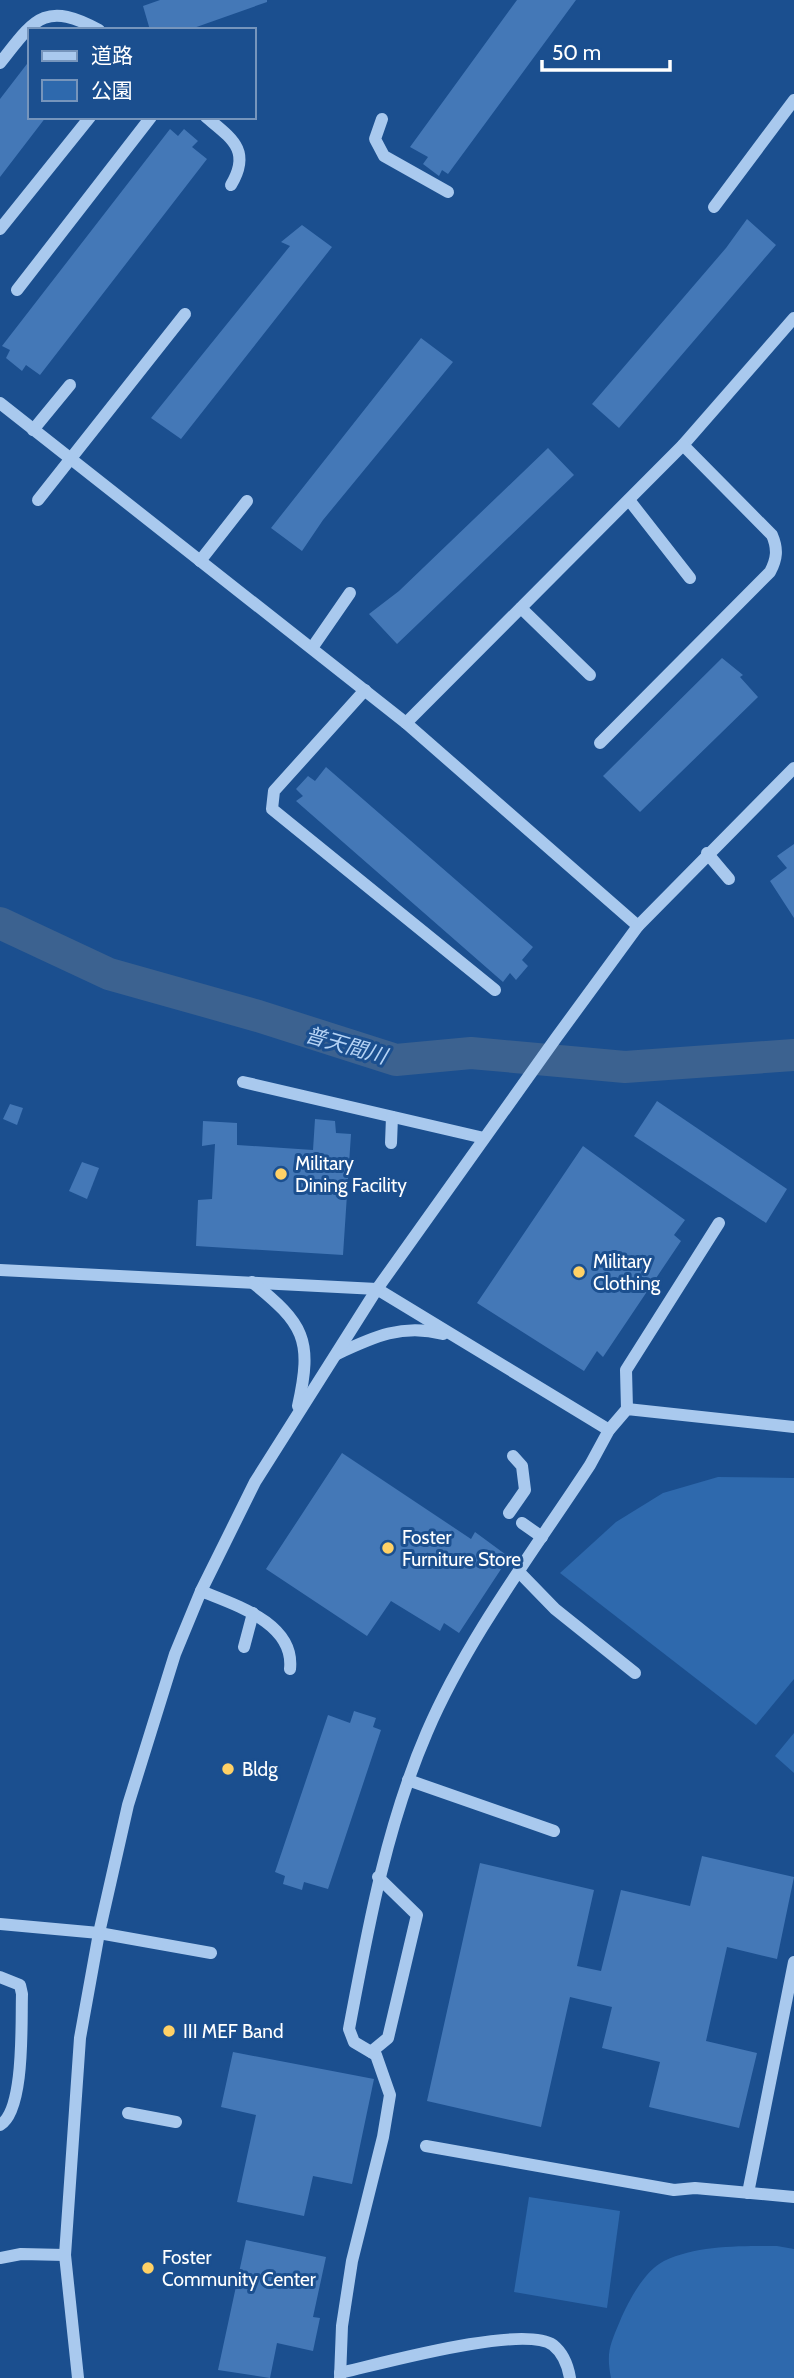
<svg xmlns="http://www.w3.org/2000/svg" width="794" height="2378" font-family="Cabin,'Noto Sans JP',sans-serif">
  <rect width="100%" height="100%" fill="#1b4f8f"/>
  <g fill="#2e69ad">
    <path d="M718,1477L794,1478V1679L756,1725L560,1573L616,1522L663,1493Z"/>
    <path d="M794,1733V1773L775,1756Z"/>
    <path d="M529,2197L620,2211L607,2308L514,2292Z"/>
    <path d="M777,2246L794,2249V2378H611C606,2352 610,2345 620,2321C628,2302 644,2271 664,2261C697,2245 741,2246 777,2246Z"/>
  </g>
  <g fill="none" stroke-linecap="round" stroke-linejoin="round">
    <path stroke="#3c6290" stroke-width="32" d="M0,923L109,974L258,1016L396,1060L471,1053L625,1067L794,1055"/>
  </g>
  <g fill="#4478b7">
    <path d="M160,0H267V2L188,30H150L143,6Z"/>
    <path d="M517,0H576L448,174L442,170L439,176L423,164L428,157L410,147Z"/>
    <path d="M30,60V117H46L0,177V99Z"/>
    <path d="M170,129L178,136L184,129L198,141L192,147L207,159L40,375L26,365L22,371L6,358L10,350L2,346Z"/>
    <path d="M747,219L776,245L619,428L592,404L726,248Z"/>
    <path d="M302,225L332,247L181,439L151,418L290,246L281,242Z"/>
    <path d="M421,338L453,362L323,520L302,551L271,528Z"/>
    <path d="M548,448L574,475L397,644L369,614L399,591Z"/>
    <path d="M722,658L743,675L740,677L758,697L640,812L603,776Z"/>
    <path d="M326,767L533,947L522,960L528,966L516,980L510,973L503,982L296,801L303,796L296,789L308,776L315,781Z"/>
    <path d="M794,844V918L770,881L787,868L777,856Z"/>
    <path d="M657,1101L787,1189L766,1223L634,1136Z"/>
    <path d="M10,1104L23,1108L17,1125L3,1119Z"/>
    <path d="M315,1119L335,1121L336,1133L351,1134L343,1255L196,1246L198,1200L212,1199L215,1144L202,1146L203,1121L237,1123V1145L313,1150Z"/>
    <path d="M583,1146L685,1220L674,1235L681,1241L603,1357L597,1351L584,1371L477,1303Z"/>
    <path d="M82,1162L99,1168L87,1199L69,1191Z"/>
    <path d="M342,1453L471,1539L475,1532L509,1557L459,1633L444,1623L440,1631L391,1601L367,1636L266,1569Z"/>
    <path d="M354,1711L376,1718L373,1727L381,1730L328,1889L304,1882L302,1890L283,1884L285,1876L275,1872L328,1715L350,1723Z"/>
    <path d="M702,1856L794,1877L777,1959L727,1947L706,2041L757,2053L739,2128L649,2107L660,2062L602,2048L612,2007L570,1997L541,2127L427,2101L480,1863L594,1890L577,1966L601,1971L621,1890L690,1906Z"/>
    <path d="M233,2052L374,2079L352,2184L313,2176L304,2216L237,2202L256,2115L221,2107Z"/>
    <path d="M246,2240L326,2257L313,2317L320,2318L313,2351L277,2343L270,2378L218,2370Z"/>
  </g>
  <g fill="none" stroke-linecap="round" stroke-linejoin="round">
    <g stroke="#a9c9ee" stroke-width="12">
      <path d="M0,63C34,20 44,0 99,30"/>
      <path d="M206,117C231,138 252,150 231,185"/>
      <path d="M382,119L375,139L384,156L448,192"/>
      <path d="M714,207L794,100"/>
      <path d="M0,229L90,117"/>
      <path d="M17,290L151,117"/>
      <path d="M0,403L406,723L638,926"/>
      <path d="M33,430L70,385"/>
      <path d="M38,500L185,314"/>
      <path d="M629,500L690,578"/>
      <path d="M200,561L247,501"/>
      <path d="M521,608L590,675"/>
      <path d="M312,648L350,593"/>
      <path d="M365,690L274,791L272,809L495,990"/>
      <path d="M406,723L683,445L794,318"/>
      <path d="M600,743L770,572C777,559 778,549 772,535L683,445"/>
      <path d="M707,853L729,879"/>
      <path d="M243,1082L484,1138"/>
      <path d="M391,1143L392,1117"/>
      <path d="M0,1270L377,1289L609,1430"/>
      <path d="M252,1282C304,1324 313,1339 298,1406"/>
      <path d="M337,1354C373,1337 403,1323 443,1334"/>
      <path d="M627,1409L626,1370L719,1223"/>
      <path d="M509,1513L525,1490L522,1466L513,1456"/>
      <path d="M522,1523L542,1537"/>
      <path d="M519,1572L555,1609L635,1673"/>
      <path d="M201,1591C235,1605 295,1623 290,1669"/>
      <path d="M244,1647L253,1613"/>
      <path d="M408,1780L554,1831"/>
      <path d="M0,1924L99,1933L211,1953"/>
      <path d="M0,1977L20,1985L22,1994C21,2022 25,2111 0,2125"/>
      <path d="M371,2052L388,2038L417,1915L378,1877"/>
      <path d="M128,2113L176,2122"/>
      <path d="M426,2146L674,2190L695,2188L794,2197"/>
      <path d="M748,2193L794,1962"/>
      <path d="M0,2258L21,2254L65,2255"/>
      <path d="M340,2373C380,2364 522,2324 553,2345C563,2353 568,2366 570,2378"/>
      <path d="M78,2378L65,2255L80,2038L99,1933L128,1805L175,1654L201,1591L255,1482L377,1289L556,1038L638,926L794,768"/>
      <path d="M340,2378L342,2326L352,2261L383,2137L390,2095L376,2055L354,2042L349,2029C368,1928 386,1827 427,1732C468,1637 533,1552 590,1465L609,1430L627,1409L794,1427"/>
    </g>
  </g>
  <g fill="#ffd166" stroke="#1b4f8f" stroke-width="2.5">
    <circle cx="281" cy="1174" r="7"/>
    <circle cx="579" cy="1272" r="7"/>
    <circle cx="388" cy="1548" r="7"/>
    <circle cx="228" cy="1769" r="7"/>
    <circle cx="169" cy="2031" r="7"/>
    <circle cx="148" cy="2268" r="7"/>
  </g>
  <g text-anchor="middle" dominant-baseline="central" stroke-width="6" stroke-linejoin="round" paint-order="stroke">
    <g font-size="19" fill="#fff" stroke="#1b4f8f" text-anchor="start">
      <text x="295" y="1163">Military<tspan x="295" dy="22">Dining Facility</tspan></text>
      <text x="593" y="1261">Military<tspan x="593" dy="22">Clothing</tspan></text>
      <text x="402" y="1537">Foster<tspan x="402" dy="22">Furniture Store</tspan></text>
      <text x="242" y="1769">Bldg</text>
      <text x="183" y="2031">III MEF Band</text>
      <text x="162" y="2257">Foster<tspan x="162" dy="22">Community Center</tspan></text>
    </g>
    <g font-size="21" font-style="italic" fill="#b5d3f5" stroke="#1b4f8f">
      <text transform="translate(346 1045) rotate(16)">普天間川</text>
    </g>
  </g>
  <rect x="28" y="28" width="228" height="91" fill="#1b4f8f" stroke="#7695bc" stroke-width="2"/>
  <rect x="42" y="51" width="35" height="10" fill="#a9c9ee" stroke="#7695bc" stroke-width="2"/>
  <text x="91" y="63" font-size="21" fill="#ffffff">道路</text>
  <rect x="42" y="80" width="35" height="21" fill="#2e69ad" stroke="#7695bc" stroke-width="2"/>
  <text x="91" y="98" font-size="21" fill="#ffffff">公園</text>
  <path d="M542 60v10h128v-10" fill="none" stroke="#ffffff" stroke-width="3.5"/>
  <text x="552" y="60" font-size="21" fill="#ffffff" stroke="#1b4f8f" stroke-width="5" paint-order="stroke">50 m</text>
</svg>
